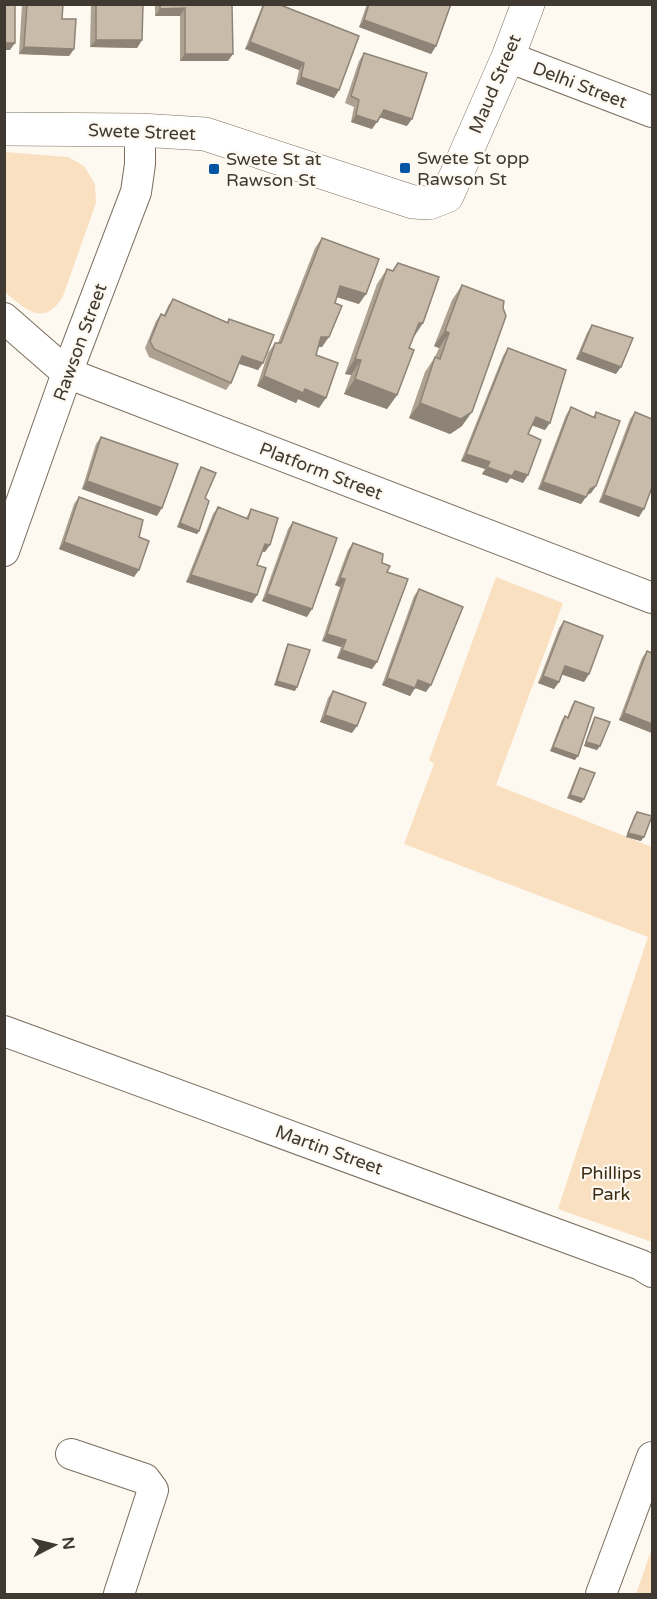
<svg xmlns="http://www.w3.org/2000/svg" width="657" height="1599" font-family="'Varela Round',sans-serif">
  <rect width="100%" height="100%" fill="#fdf8f0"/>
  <g fill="#f9e0c1">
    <path d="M5,152L68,157L84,166L95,184L96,203L63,296C44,328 26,310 5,292Z"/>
    <path d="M496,577L563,603L496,785L652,847V1242L558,1209L648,937L404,844L434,764L429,760Z"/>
    <path d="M652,1548V1594H636Z"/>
  </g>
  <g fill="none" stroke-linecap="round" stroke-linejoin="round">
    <g stroke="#7a6d5d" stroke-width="32">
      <g id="minor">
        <path d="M508,57L652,112"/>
        <path d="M4,318L67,373L652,598"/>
        <path d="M4,551L67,373L136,192L140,164V130"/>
        <path d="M4,1031L641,1265L652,1272"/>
        <path d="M71,1454L145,1479L153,1490L119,1594"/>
        <path d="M601,1594L652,1457"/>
      </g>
    </g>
    <g stroke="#7a6d5d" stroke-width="34">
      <path id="tertiary" d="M4,129L140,130L205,134L413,202L429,203L447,196L508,57L528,4"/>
    </g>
    <use href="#minor" stroke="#fff" stroke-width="30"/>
    <use href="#tertiary" stroke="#fff" stroke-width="33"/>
  </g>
  <g fill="#ada191">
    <path d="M22,4H63L62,19L74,49L69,56L19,54Z"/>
    <path d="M91,4H143L142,40L137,48L90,47Z"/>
    <path d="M155,4H232L228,61H180V16H155Z"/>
    <path d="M263,4H278L339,90L334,98L296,84L299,70L245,49Z"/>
    <path d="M367,4H451L436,46L431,54L359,27Z"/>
    <path d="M364,53L407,126L379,117L372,129L351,122L354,107L345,103L359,61Z"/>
    <path d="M322,238L359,304L337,297L322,347H318L316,355L319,408L298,399L296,403L257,386L268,353L275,343H278L315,248Z"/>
    <path d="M398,263L423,323L414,337L409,348L397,395L387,409L344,394L351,375L345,374L377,284L387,269L392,271Z"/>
    <path d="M462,285V426L450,434L409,418L425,372L435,357L439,348L434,346L452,300Z"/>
    <path d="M173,299L227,322L229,319L263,363L258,370L239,364L231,383L226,390L149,357L145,348L156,321L161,314L164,315L168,306Z"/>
    <path d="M592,325L616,374L576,359L587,333Z"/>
    <path d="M508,348L545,430L532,425L528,434L523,483L510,478L507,483L482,474L485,469L461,461L503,356Z"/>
    <path d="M571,407L593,417L596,412V486L591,493L587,495L581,504L538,489L566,415Z"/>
    <path d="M635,412L639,517L599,502L630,419Z"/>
    <path d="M101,437L157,516L82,489L96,444Z"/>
    <path d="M201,467L205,498L199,531L197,534L177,527L198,471Z"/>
    <path d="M79,497L139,537L134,577L59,549L74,504Z"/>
    <path d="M218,507L246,518L251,509L265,552L262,551L257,565L252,603L186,582L213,514Z"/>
    <path d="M293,522L307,617L262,601L288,529Z"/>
    <path d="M353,543L382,563L387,572L377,662L372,669L337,658L341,647L322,641L340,587L335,585L348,550Z"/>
    <path d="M419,589L426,692L415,688L410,696L382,685L414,596Z"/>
    <path d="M564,621L589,674L584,682L562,674L559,682L554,689L538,683L559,628Z"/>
    <path d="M288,644L295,691L274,685L286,648Z"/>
    <path d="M647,651L652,733L619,720L642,658Z"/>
    <path d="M333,691L352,733L320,722L328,698Z"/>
    <path d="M575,701V760L550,751L562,720L565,716L567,718L572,705Z"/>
    <path d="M595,717L600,746L597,750L584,746L593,721Z"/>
    <path d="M580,768L584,799L581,803L567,798L578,771Z"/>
    <path d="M637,812L641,841L626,837L634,816Z"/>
  </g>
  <g fill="#8d8376">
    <path d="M185,8L180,16H155L160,9Z"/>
    <path d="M364,20L436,46L431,54L359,27Z"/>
    <path d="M96,40H142L137,48L90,47Z"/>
    <path d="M250,42L304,63L299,70L245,49Z"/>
    <path d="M4,43H15L10,50H4Z"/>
    <path d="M24,47L74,49L69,56L19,54Z"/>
    <path d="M185,54H233L228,61H180Z"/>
    <path d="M301,77L339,90L334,98L296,84Z"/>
    <path d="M384,110L412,119L407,126L379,117Z"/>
    <path d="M356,115L377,122L372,129L351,122Z"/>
    <path d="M340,286L366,294L359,304L333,296Z"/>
    <path d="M419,323H423L413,337Z"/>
    <path d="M445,331L449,333L439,348L434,346Z"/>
    <path d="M321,337H329L322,347H314Z"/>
    <path d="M581,352L621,367L616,374L576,359Z"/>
    <path d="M242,356L263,363L258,370L237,363Z"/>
    <path d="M355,359L361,360L351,375L345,374Z"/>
    <path d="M264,376L305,389L326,398L319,408L298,399L296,403L257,386Z"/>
    <path d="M355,379L397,395L387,409L344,394Z"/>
    <path d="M420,403L472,412L462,426L450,434L409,418Z"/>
    <path d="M536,417L550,423L545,430L531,425Z"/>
    <path d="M466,454L490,462L485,469L461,461Z"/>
    <path d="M487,467L512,476L507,483L482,474Z"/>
    <path d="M515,471L528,475L523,483L510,478Z"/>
    <path d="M87,481L162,508L157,516L82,489Z"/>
    <path d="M543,482L586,497L581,504L538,489Z"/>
    <path d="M596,486L591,493L585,496L590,489Z"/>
    <path d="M604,495L644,509L639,517L599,502Z"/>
    <path d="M180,523L199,531L197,534L177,527Z"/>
    <path d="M64,542L139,570L134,577L59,549Z"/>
    <path d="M265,544L270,545L265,552L260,551Z"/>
    <path d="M191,575L257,595L252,603L186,582Z"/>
    <path d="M340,578L345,579L340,587L335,585Z"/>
    <path d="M267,594L312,609L307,617L262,601Z"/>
    <path d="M327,634L346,640L341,647L322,641Z"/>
    <path d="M342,650L377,662L372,669L337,658Z"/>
    <path d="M565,666L589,674L584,682L560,674Z"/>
    <path d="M543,676L559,682L554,689L538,683Z"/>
    <path d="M387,678L415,688L410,696L382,685Z"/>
    <path d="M418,680L431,685L426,692L413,687Z"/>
    <path d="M277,681L297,687L295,691L274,685Z"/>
    <path d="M624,713L652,724V733L619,720Z"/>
    <path d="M325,715L357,726L352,733L320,722Z"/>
    <path d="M586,742L600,746L597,750L584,746Z"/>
    <path d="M553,747L578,756L575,760L550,751Z"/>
    <path d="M570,795L584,799L581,803L567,798Z"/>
    <path d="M628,833L644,837L641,841L626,837Z"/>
  </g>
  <g fill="#c9bba9" stroke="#8d8376" stroke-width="1.5">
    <rect x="4" y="4" width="11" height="39"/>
    <path d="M27,4H63L62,19H76L74,49L24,47Z"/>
    <path d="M96,4H143L142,40H96Z"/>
    <path d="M160,4H232L233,54H185V8L160,9Z"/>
    <path d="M264,4H278L359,36L339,90L301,77L304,63L250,42Z"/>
    <path d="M369,4H451L436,46L364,20Z"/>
    <path d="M364,53L427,73L412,119L384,110L377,122L356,115L359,100L351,96Z"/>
    <path d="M322,238L379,259L366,294L340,286L335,303L342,306L329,337H321L316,355L338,363L326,398L305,389L303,393L264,376L275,343H281Z"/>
    <path d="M398,263L439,277L423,323H419L409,348L414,350L397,395L355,379L361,360L355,359L387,269L393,271Z"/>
    <path d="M462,285L504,301L503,308L506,316L472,412L461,419L420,403L435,357L440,359L449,333L445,331Z"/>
    <path d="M173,299L228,323L229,319L274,335L263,363L242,356L231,383L154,349L150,341L161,314L165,316Z"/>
    <path d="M592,325L633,338L621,367L581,352Z"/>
    <path d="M508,348L566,370L550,423L536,417L528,434L541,440L528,475L515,471L512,476L487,467L490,462L466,454Z"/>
    <path d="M571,407L595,418L596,412L620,421L596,486L590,489L586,497L543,482Z"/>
    <path d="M635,412L652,419V487L644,509L604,495Z"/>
    <path d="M101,437L178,464L162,508L87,481Z"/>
    <path d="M201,467L216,473L205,498L209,501L199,531L180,523Z"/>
    <path d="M79,497L143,520L139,537L149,541L139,570L64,542Z"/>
    <path d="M218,507L248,519L251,509L278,518L270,545L265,544L257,565L266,568L257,595L191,575Z"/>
    <path d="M293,522L337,538L312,609L267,594Z"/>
    <path d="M353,543L383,554L382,563L390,566L387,572L408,579L377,662L342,650L346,640L327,634L345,579L340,578Z"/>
    <path d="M419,589L463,607L431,685L418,680L415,688L387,678Z"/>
    <path d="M564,621L603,636L589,674L565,666L559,682L543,676Z"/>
    <path d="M288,644L310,650L297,687L277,681Z"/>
    <path d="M647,651L652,653V724L624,713Z"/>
    <path d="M333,691L366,703L357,726L325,715Z"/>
    <path d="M575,701L594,708L578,756L553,747L565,716L568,718Z"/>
    <path d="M595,717L610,722L600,746L586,742Z"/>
    <path d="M580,768L595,773L584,799L570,795Z"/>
    <path d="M637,812L652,816L644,837L628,833Z"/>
  </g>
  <g fill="#0155a3" stroke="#fdf8f0" stroke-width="2">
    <rect x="399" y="162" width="12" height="12" rx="3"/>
    <rect x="208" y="163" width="12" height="12" rx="3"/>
  </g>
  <g text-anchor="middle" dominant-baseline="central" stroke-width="4.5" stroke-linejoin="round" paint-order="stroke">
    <g font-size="18" fill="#3f3932" stroke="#fdf8f0">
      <text transform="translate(495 84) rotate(-67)">Maud Street</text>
      <text transform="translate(580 85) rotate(21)">Delhi Street</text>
      <text transform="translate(142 132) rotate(2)">Swete Street</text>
      <text transform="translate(80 342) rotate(-70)">Rawson Street</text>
      <text transform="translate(321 471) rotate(21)">Platform Street</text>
      <text transform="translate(329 1150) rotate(20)">Martin Street</text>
    </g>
    <g font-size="18" fill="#3f3932" stroke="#fdf8f0" text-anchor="start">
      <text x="417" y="158">Swete St opp<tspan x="417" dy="21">Rawson St</tspan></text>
      <text x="226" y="159">Swete St at<tspan x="226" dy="21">Rawson St</tspan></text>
    </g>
    <g font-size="18" fill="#3d2b13" stroke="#fdf8f0">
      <text x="611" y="1173">Phillips<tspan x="611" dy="21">Park</tspan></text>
    </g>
  </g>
  <rect width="657" height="1599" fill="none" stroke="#3f3932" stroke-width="12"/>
  <g transform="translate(54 1545) rotate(83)" stroke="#fdf8f0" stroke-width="4.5" paint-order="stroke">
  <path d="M0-4.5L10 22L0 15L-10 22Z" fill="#3f3932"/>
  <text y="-9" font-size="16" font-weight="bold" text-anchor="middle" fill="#3f3932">N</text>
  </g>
</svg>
